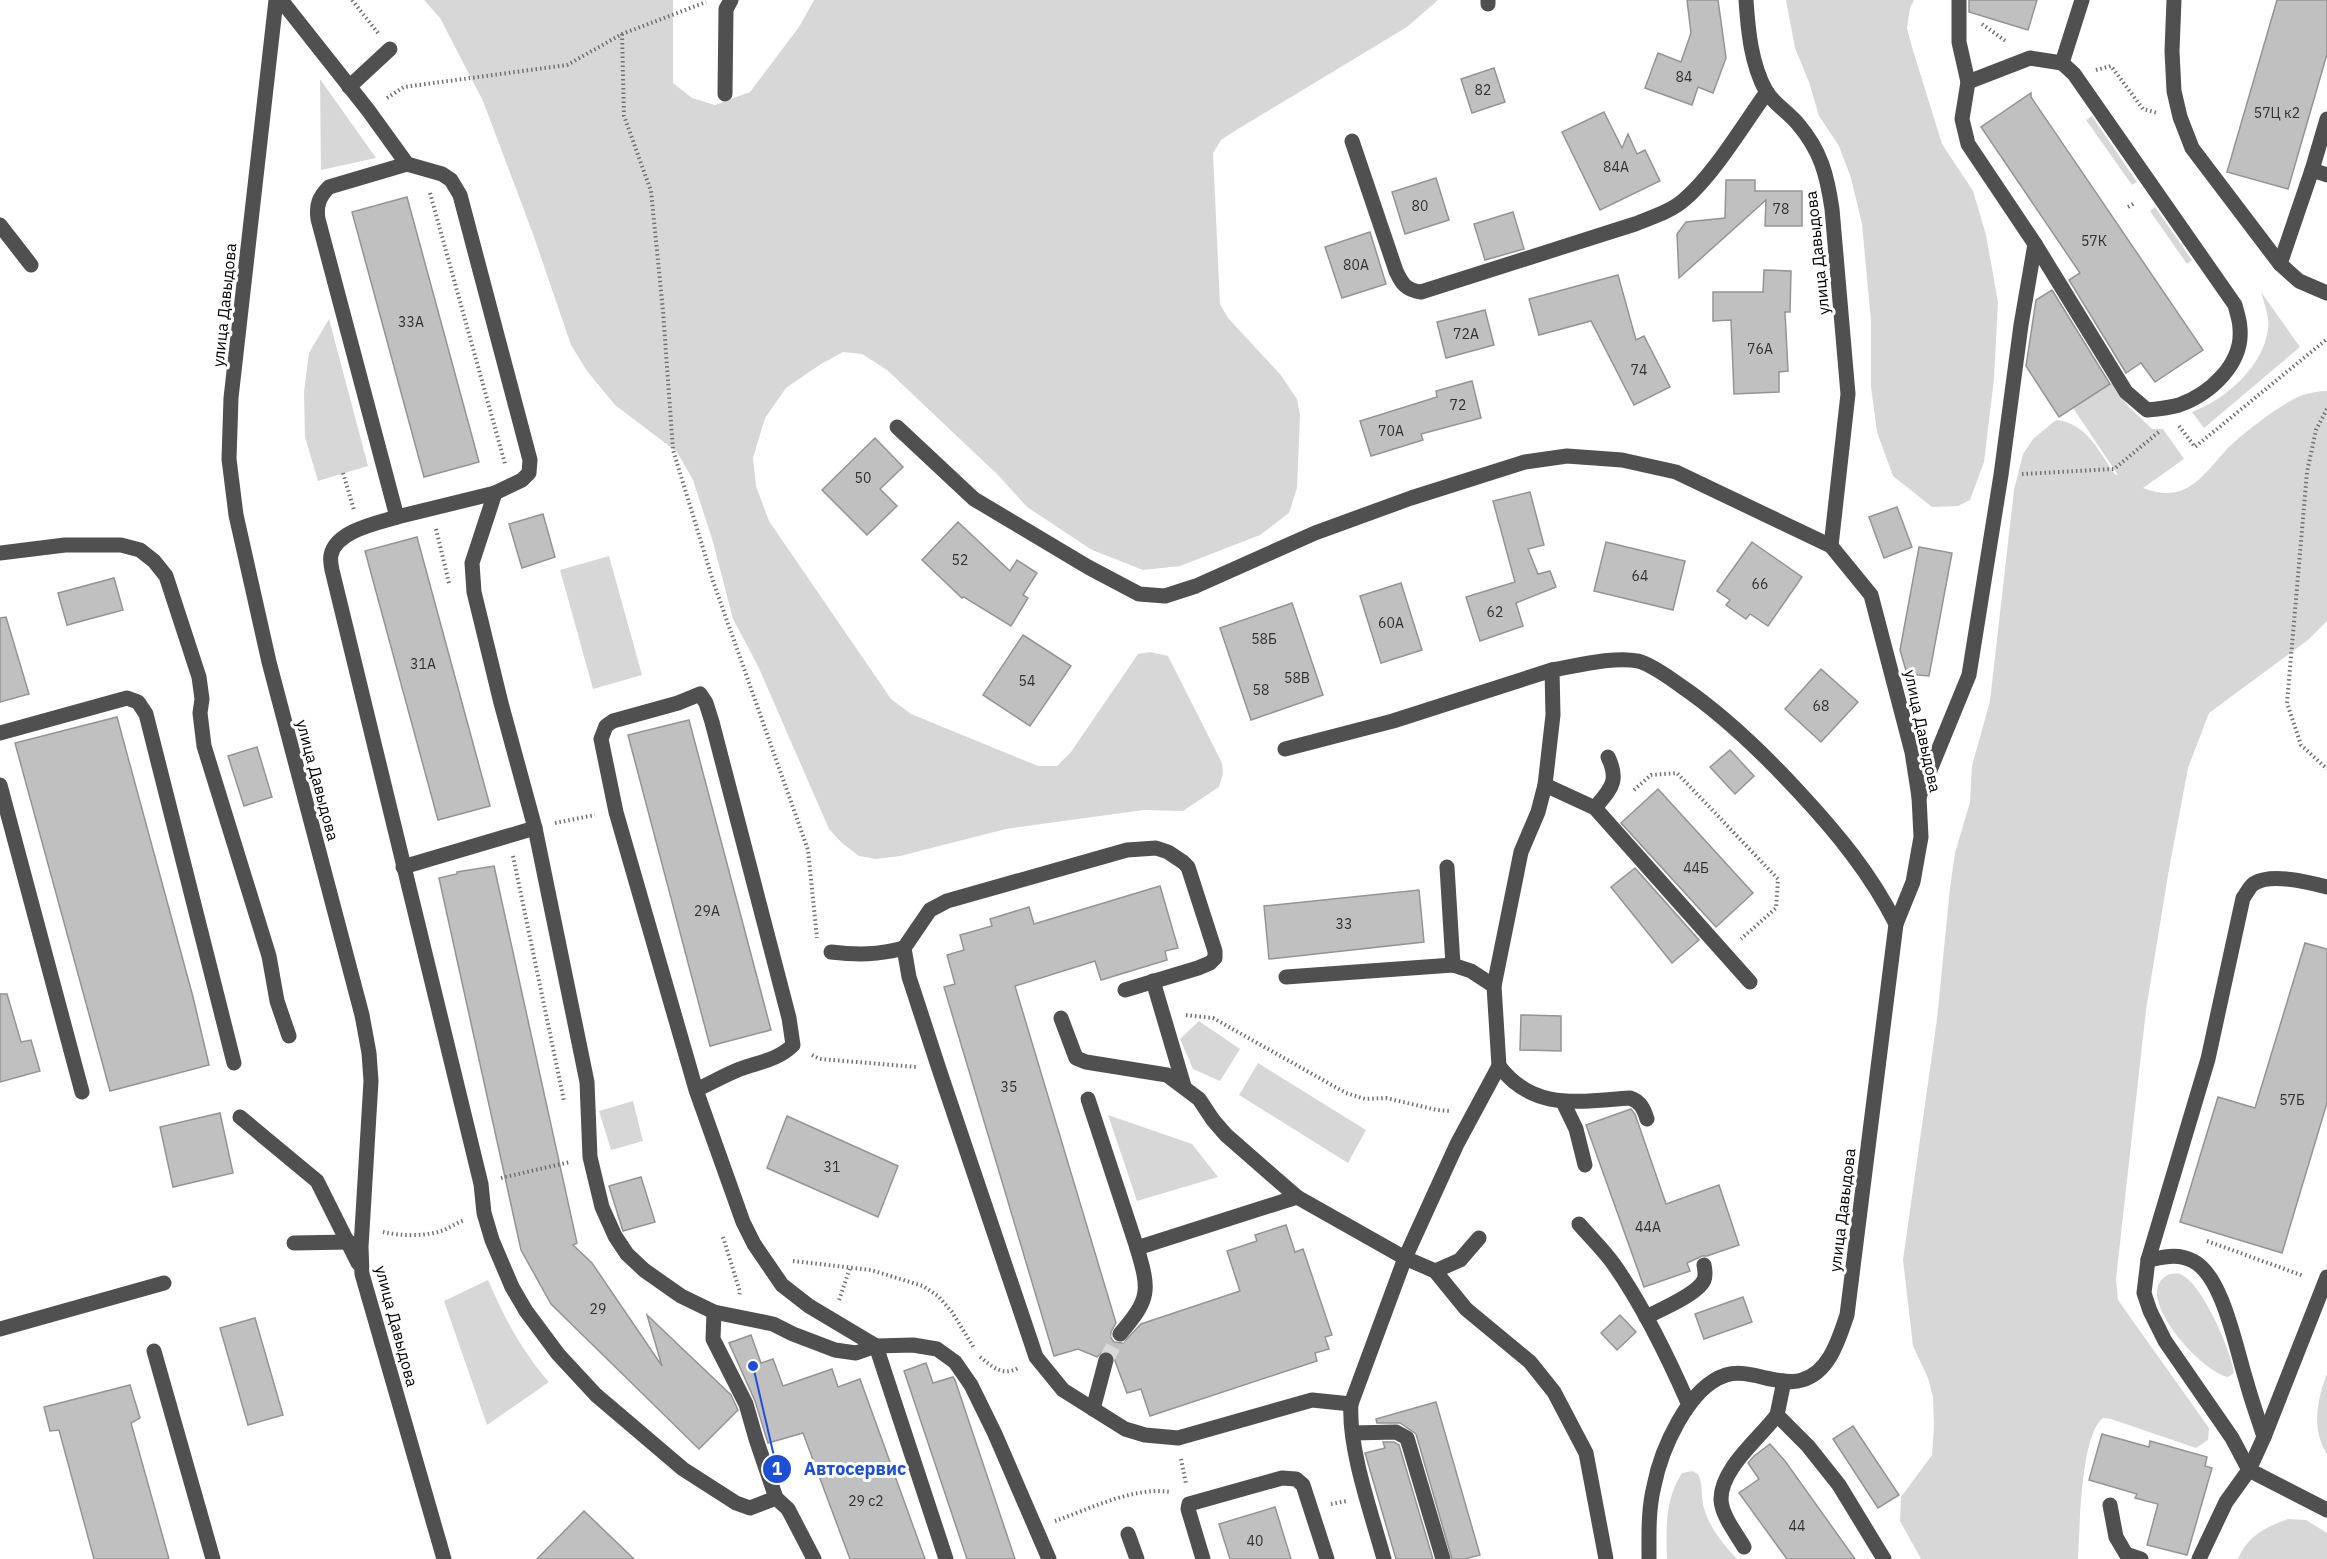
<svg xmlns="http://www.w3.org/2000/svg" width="2327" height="1559" font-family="'IBM Plex Sans',sans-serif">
  <rect width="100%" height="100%" fill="#fff"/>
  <g fill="#d7d7d7">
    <path d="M424,0H673V83L692,98L715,105L750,92L799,27L814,0H1438L1407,27L1238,129L1221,140L1213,153L1220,304L1228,318L1280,374L1297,399L1300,415L1297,488L1289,513L1260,535L1180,566L1143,570L1092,550L1027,507L998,475L887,370L862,354L843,352L821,364L786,388L765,418L753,458L756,486L769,521L891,699L911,714L1038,766H1057L1071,752L1138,654L1150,652L1168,656L1222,763L1223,774L1219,787L1183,811L1144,810L1006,829L900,856L876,859L859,856L842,843L829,829L758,666L733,619L713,542L693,480L677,452L615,405L587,371L571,345L533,234L483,101L440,18Z"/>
    <path d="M1786,0H1914L1910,8L1907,28L1912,47L1942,144L1973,191L1986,235L1998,302L1994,379L1984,462L1970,500L1958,506L1932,507L1893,476L1877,432L1871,387V321L1862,224L1851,178L1839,146L1819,116L1809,82L1795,48Z"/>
    <path d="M320,79L376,158L321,170Z"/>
    <path d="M2092,116L2137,182L2132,185L2086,120Z"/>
    <path d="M2155,207L2192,260L2187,264L2150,211Z"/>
    <path d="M2261,292L2300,347L2204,428L2192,412C2226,399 2263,367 2268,329C2270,318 2264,303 2261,292Z"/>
    <path d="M329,319L368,466L318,481L305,437L304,392L309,353Z"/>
    <path d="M2112,383L2127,405L2152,429H2163L2184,459L2143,488C2189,506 2204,472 2231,445C2246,431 2281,404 2300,396C2308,393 2318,391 2327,391V621L2308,640L2209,713L2188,768L2168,875L2146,1010L2116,1279L2118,1300L2209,1428L2208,1440L2196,1448L2111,1419L2103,1418C2080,1436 2080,1528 2078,1559H1921L1900,1521L1901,1497L1932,1455L1934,1426L1933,1397L1928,1378L1913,1346L1903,1260L1937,1019L1950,888L1955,853L1970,802L1972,766L1990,701L2014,490L2023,454L2033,439L2056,420C2087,423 2098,451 2115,474L2118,475L2073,408Z"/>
    <path d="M609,556L642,675L593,689L560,570Z"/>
    <path d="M1199,1021L1240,1049L1220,1081L1193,1069L1180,1039Z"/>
    <path d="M1258,1063L1366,1130L1348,1163L1239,1095Z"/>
    <path d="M633,1101L643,1141L611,1150L599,1111Z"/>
    <path d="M1108,1115L1192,1144L1218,1177L1137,1201Z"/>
    <path d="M2170,1274C2174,1274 2177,1273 2180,1274C2201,1281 2232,1352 2234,1373L2228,1377C2202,1373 2127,1291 2170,1274Z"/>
    <path d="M488,1280C504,1317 522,1352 549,1382L487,1425L444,1301Z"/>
    <path d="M2327,1374V1454C2311,1430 2317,1399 2327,1374Z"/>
    <path d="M1692,1471L1698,1474C1704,1485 1700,1499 1705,1511C1711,1530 1724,1545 1737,1559H1667C1666,1528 1665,1499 1682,1473Z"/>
    <path d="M2288,1519L2306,1520L2327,1533V1559H2238C2247,1536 2266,1527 2288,1519Z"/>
  </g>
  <g fill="#c0c0c0" stroke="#949494" stroke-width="1.5">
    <path d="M1687,0H1718L1726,58L1713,93L1698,87L1692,105L1645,88L1658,53L1681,62L1691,33Z"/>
    <path d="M1969,0H2037L2028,30L1969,12Z"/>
    <path d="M2277,0H2327V54L2288,189L2227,172Z"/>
    <path d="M1494,68L1505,102L1472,113L1461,79Z"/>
    <path d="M2031,93V97L2203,350L2155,382L2141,363L2126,373L2069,280L2080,273L1981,127Z"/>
    <path d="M1604,112L1622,148L1628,134L1637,154L1645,150L1660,181L1600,210L1562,132Z"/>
    <path d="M1436,178L1449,220L1405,234L1392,192Z"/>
    <path d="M1726,180H1755V191H1802V226H1765L1766,200L1679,278L1677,234L1686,222L1725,218Z"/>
    <path d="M407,197L479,462L424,477L352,212Z"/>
    <path d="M1513,212L1524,249L1485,260L1474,224Z"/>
    <path d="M1370,232L1386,284L1342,298L1325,247Z"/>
    <path d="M1764,270L1791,271L1790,312H1785L1788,371L1779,372V392L1734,394L1731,320L1713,321V292H1763Z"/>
    <path d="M1618,275L1636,340L1644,336L1670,387L1634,405L1591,321L1539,335L1529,299Z"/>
    <path d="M2052,290L2110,384L2059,417L2026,366L2036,300Z"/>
    <path d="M1485,310L1494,345L1446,358L1437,322Z"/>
    <path d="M1472,381L1481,418L1421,434L1423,440L1371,456L1360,421L1437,397L1436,391Z"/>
    <path d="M875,438L903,467L880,489L897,506L867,535L822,490Z"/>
    <path d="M1530,492L1544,545L1528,549L1538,574L1550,571L1556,587L1516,603L1523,626L1480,641L1466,597L1515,582L1493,501Z"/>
    <path d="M1897,507L1912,547L1884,558L1869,517Z"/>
    <path d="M543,514L555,557L522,568L509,524Z"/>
    <path d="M958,522L1010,571L1017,560L1037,573L1023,595L1028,598L1011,626L964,597L962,598L922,560Z"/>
    <path d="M417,537L490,806L438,820L365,551Z"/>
    <path d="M1606,542L1685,561L1673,610L1594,591Z"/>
    <path d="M1752,542L1802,577L1768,626L1750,614L1746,619L1726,605L1730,600L1717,591Z"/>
    <path d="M1919,547L1952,553L1929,676L1907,674L1900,650Z"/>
    <path d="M114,578L123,610L67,625L58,593Z"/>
    <path d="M1401,583L1422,650L1381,663L1360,596Z"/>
    <path d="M1292,603L1323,695L1251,720L1220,628Z"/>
    <path d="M6,617L29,694L0,702V618Z"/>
    <path d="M1023,635L1071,666L1030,726L983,695Z"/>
    <path d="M1821,669L1858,702L1821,742L1785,709Z"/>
    <path d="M117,717L193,997L209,1065L110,1091L15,743Z"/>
    <path d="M689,720L771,1030L710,1046L628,735Z"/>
    <path d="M257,747L272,797L244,806L228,756Z"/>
    <path d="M1730,750L1754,776L1735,794L1710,767Z"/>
    <path d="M1658,789L1753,893L1716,927L1621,823Z"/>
    <path d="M494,866L577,1243L573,1245L592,1263L662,1366L647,1315L731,1395L738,1410L699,1449L551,1304L521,1250L439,878L457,874V872Z"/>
    <path d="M1635,868L1699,940L1672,963L1611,887Z"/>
    <path d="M1160,886L1178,948L1165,951L1167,960L1101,980L1095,961L1015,986L1116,1323L1111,1332V1338L1114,1342L1123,1343L1141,1324L1240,1291L1227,1251L1257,1241L1255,1235L1286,1225L1295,1252L1303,1249L1332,1335L1325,1337L1329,1349L1315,1353L1317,1361L1150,1416L1141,1389L1127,1393L1112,1353L1104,1351L1097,1357L1078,1349L1054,1356L944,987L955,984L947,955L964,950L960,935L992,926L990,919L1029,907L1034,924Z"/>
    <path d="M1419,890L1424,942L1269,959L1264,906Z"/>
    <path d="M2305,943L2327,949V1103L2282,1253L2180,1222L2218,1097L2255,1108Z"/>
    <path d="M0,994H7L21,1042L31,1040L40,1071L0,1082Z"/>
    <path d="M1521,1015L1561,1016V1051L1520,1050Z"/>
    <path d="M1631,1109L1635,1114L1666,1204L1719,1185L1739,1245L1707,1256H1702L1687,1263L1690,1271L1644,1287L1586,1125Z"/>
    <path d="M220,1113L233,1173L173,1187L160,1127Z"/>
    <path d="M787,1116L898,1166L878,1217L767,1168Z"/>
    <path d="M641,1177L655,1222L623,1231L609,1186Z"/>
    <path d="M1743,1297L1752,1322L1704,1339L1695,1314Z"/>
    <path d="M1620,1315L1636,1332L1617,1350L1601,1333Z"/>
    <path d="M255,1318L283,1415L248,1425L220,1328Z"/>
    <path d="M751,1335L761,1363L773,1359L783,1386L832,1369L838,1387L860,1379L925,1559H850L803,1433L768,1443L755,1401L729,1343Z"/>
    <path d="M926,1363L933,1383L953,1377L955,1380L1015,1559H967L904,1371Z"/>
    <path d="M130,1385L140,1418L131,1423L169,1559H94L59,1430L50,1431L44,1407Z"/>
    <path d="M1436,1402L1480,1555L1465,1559H1452L1416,1434L1400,1423H1377L1376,1419Z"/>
    <path d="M1853,1426L1899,1495L1878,1508L1833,1439Z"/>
    <path d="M2102,1434L2149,1447L2150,1441L2207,1457L2205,1466L2212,1468L2187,1555L2147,1545L2158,1504L2135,1498L2137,1494L2089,1480Z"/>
    <path d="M1383,1442H1394L1399,1445L1433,1559H1396L1365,1453L1385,1448Z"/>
    <path d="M1770,1444L1785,1461L1855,1559H1787L1739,1493L1759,1479L1748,1463L1754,1456Z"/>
    <path d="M1275,1507L1291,1559H1230L1219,1524Z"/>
    <path d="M584,1511L634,1559H537Z"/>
  </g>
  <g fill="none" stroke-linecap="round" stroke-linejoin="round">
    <path stroke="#d9d9d9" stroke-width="15" stroke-dasharray="15 8" stroke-linecap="butt" d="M1106,1360L1120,1334"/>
    <g stroke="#727272" stroke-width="4" stroke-dasharray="1.5 3" stroke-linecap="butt">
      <path d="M352,0L378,33"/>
      <path d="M1982,24L2007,42"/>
      <path d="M622,34L624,116L651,191L663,311L673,450L713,581L808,850L817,938"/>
      <path d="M2096,70L2111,66L2143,109L2158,113"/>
      <path d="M387,98L404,87L567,65L622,34L706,2"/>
      <path d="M430,193L505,464"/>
      <path d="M2128,207L2135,203"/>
      <path d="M2327,409L2316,430L2307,472L2287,703L2301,745L2327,769"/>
      <path d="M2179,426L2195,447L2327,339"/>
      <path d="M343,473L354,510"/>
      <path d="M2022,474L2114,469L2160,431"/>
      <path d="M436,529L449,583"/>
      <path d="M1634,790L1651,775L1677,773L1778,879L1776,908L1741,939"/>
      <path d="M555,823L595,815"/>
      <path d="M513,856L564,1101"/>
      <path d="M1186,1015L1213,1018L1346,1093L1365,1099L1386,1098L1437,1110L1449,1111"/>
      <path d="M812,1055L820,1059L917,1067"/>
      <path d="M501,1178L570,1162"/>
      <path d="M383,1232C401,1236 425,1237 444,1230C451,1227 458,1222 465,1220"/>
      <path d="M723,1237L740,1292L739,1296"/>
      <path d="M2207,1241L2304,1276"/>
      <path d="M793,1261L871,1270L923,1286L938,1296L952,1312L974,1348"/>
      <path d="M839,1300L850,1268"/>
      <path d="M980,1357C992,1366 1002,1377 1018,1368"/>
      <path d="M1181,1459L1186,1484"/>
      <path d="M1331,1504L1347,1501"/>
      <path d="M1055,1521C1090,1509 1134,1486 1171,1492"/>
    </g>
    <g stroke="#505050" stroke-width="15">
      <path d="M276,0L231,398L229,459L236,515L269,662L362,1015L369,1053L371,1081L361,1247L362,1274L444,1559"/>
      <path d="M281,0L368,110L407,164L442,174L451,180L460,195L530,460L529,473L522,480L495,493L472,563L474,592L501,703L535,828L587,1082L590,1157L602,1207L615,1236L627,1254L644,1270L681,1296L714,1312L773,1324L793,1334L835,1350L856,1353L876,1346L913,1345L937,1349L955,1362L971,1385L995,1434L1049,1559"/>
      <path d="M1746,0C1748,30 1751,64 1766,91C1773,103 1789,113 1798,124C1821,151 1827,175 1832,209L1848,394L1831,546"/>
      <path d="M1959,0V42L1968,82L1962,119L1968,144L2035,244L2126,392L2147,410C2158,409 2169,408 2179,405C2210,394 2243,364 2240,329C2240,321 2237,313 2235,305L2074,74L2062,63L2082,0"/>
      <path d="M2174,0L2172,51L2174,91L2180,117L2192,148L2280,264L2299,281L2327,293"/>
      <path d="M1488,4V0"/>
      <path d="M1968,82L2030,58L2062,63"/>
      <path d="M349,87L390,49"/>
      <path d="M725,94L726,9L731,0"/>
      <path d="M1352,141L1396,271C1402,284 1406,290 1421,292L1635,224C1652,217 1672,211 1685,199C1715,173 1743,125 1767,92"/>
      <path d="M407,164L329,187C319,197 316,205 318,219L397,517C377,523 336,531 331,555C330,559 331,565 332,570L481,1184L484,1213L492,1240L512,1287L526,1311L558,1354L596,1395L683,1469L736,1503L750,1508L776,1498"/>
      <path d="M2312,170L2327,119"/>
      <path d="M0,225L31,265"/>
      <path d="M2280,264L2312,170L2327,175"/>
      <path d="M897,427L974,499L1088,567L1139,594L1165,596L1196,586L1315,533L1411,498L1525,462L1567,456L1622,460L1676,472L1831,546L1871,595L1912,752L1919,797L1921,837L1913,882L1896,924L1847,1315C1839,1338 1830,1372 1802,1380C1791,1384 1777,1380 1766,1378C1753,1375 1739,1371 1726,1375C1688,1387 1661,1450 1654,1486C1648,1510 1649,1535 1649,1559"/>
      <path d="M397,517L495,493"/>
      <path d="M0,553L65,545H121L140,550L154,561L166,576L199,677L202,699L200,713L204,746L269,956L277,1001L289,1036"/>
      <path d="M0,733L127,698L138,702L146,714L234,1063"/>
      <path d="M1285,749L1393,721L1552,670"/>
      <path d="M0,785L82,1092"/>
      <path d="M1545,785L1595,808L1750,982"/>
      <path d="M1919,797L1969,675L2001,475L2021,325L2035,244"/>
      <path d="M1595,808C1610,789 1620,782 1608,757"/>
      <path d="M403,867L535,828"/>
      <path d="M1447,867L1453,965"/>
      <path d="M2327,887C2308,882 2272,873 2255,883C2250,885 2247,893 2243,898L2208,1059L2148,1260L2144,1293L2150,1311L2165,1341L2232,1438L2249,1470L2327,1510"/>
      <path d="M831,952C857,955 878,955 904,948"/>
      <path d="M1286,977L1453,965L1471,971L1494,986"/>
      <path d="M1153,981L1184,1086"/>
      <path d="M1125,990L1198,968L1210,963L1215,958V951L1188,867L1183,862L1168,852L1156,848L1127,850L947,901L930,910L904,948L909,977L939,1069L1036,1357L1063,1390L1125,1429L1145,1435L1178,1438L1312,1400L1351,1404"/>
      <path d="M1061,1018L1076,1058L1086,1062L1167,1075L1199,1099L1213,1120L1226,1135L1297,1197L1405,1258L1435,1271L1466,1309L1530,1362L1554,1392L1586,1453L1606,1559"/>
      <path d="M1499,1066C1534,1112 1580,1101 1630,1098C1640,1101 1644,1109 1647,1119"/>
      <path d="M696,1090C711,1083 725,1075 740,1069C759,1062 778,1060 793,1045L789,1018L712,722L706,703L700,694L678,703L613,721L606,726L601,739L616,812L696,1090L743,1222L754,1244L782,1285L809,1306L876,1346L946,1559"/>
      <path d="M1088,1099L1137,1248"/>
      <path d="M1563,1102L1576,1129L1585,1165"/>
      <path d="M240,1117L317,1181L358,1263"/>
      <path d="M1579,1224C1591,1238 1605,1251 1615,1266C1645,1309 1668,1357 1689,1405"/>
      <path d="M294,1243L349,1242"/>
      <path d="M2148,1260C2164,1257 2178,1253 2193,1261C2223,1276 2236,1349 2246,1380C2251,1399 2258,1418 2264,1437"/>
      <path d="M1435,1271L1460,1260L1479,1238"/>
      <path d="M714,1312L713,1339L746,1404L756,1439L776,1498L788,1509L814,1559"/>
      <path d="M1646,1317C1660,1310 1698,1294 1704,1280C1706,1275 1705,1270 1704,1265"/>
      <path d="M0,1329L164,1283"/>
      <path d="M1120,1334C1150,1299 1150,1291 1137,1248L1297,1197"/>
      <path d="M154,1351L213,1559"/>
      <path d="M1784,1381L1777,1415L1808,1446L1839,1485L1884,1559"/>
      <path d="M1093,1409L1106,1360"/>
      <path d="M1353,1433L1396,1432L1407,1438L1443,1559"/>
      <path d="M2110,1505L2116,1537L2126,1554L2141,1559"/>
      <path d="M1128,1534L1137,1559"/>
      <path d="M1744,1547C1736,1533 1722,1516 1721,1500C1720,1469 1760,1438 1777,1415"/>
      <path d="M1203,1559L1188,1509L1189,1504L1282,1478L1296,1479L1303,1485L1327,1559"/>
      <path d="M1384,1559C1372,1515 1348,1448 1351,1404L1405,1258L1457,1144L1499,1066L1494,986L1521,852L1538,812L1545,785L1553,715L1552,670C1576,666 1614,656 1638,661C1650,664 1670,678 1681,686C1725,716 1763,753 1799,792C1837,833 1871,874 1896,924"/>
      <path d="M2199,1559L2226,1502L2249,1470L2264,1437L2327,1277"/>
    </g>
  </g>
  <g text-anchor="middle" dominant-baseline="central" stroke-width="6" stroke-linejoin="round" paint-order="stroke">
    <g font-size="14" fill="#303030">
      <text x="1684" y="77">84</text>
      <text x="1483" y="90">82</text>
      <text x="2277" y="113">57Ц к2</text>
      <text x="1616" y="167">84А</text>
      <text x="1420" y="206">80</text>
      <text x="1781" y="209">78</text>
      <text x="2094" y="241">57К</text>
      <text x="1356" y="265">80А</text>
      <text x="411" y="322">33А</text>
      <text x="1466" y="334">72А</text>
      <text x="1760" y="349">76А</text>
      <text x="1639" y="370">74</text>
      <text x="1458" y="405">72</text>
      <text x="1391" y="431">70А</text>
      <text x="863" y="478">50</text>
      <text x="960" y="560">52</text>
      <text x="1640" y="576">64</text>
      <text x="1760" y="584">66</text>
      <text x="1495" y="612">62</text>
      <text x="1391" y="623">60А</text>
      <text x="1264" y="639">58Б</text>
      <text x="423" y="664">31А</text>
      <text x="1297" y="678">58В</text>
      <text x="1027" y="681">54</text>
      <text x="1261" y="690">58</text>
      <text x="1821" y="706">68</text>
      <text x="1696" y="868">44Б</text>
      <text x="707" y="911">29А</text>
      <text x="1344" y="924">33</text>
      <text x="1009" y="1087">35</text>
      <text x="2292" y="1100">57Б</text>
      <text x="832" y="1167">31</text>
      <text x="1648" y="1227">44А</text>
      <text x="598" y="1309">29</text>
      <text x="866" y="1501">29 с2</text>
      <text x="1797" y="1526">44</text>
      <text x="1255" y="1541">40</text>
    </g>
    <g font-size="16" fill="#000" stroke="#fff">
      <text transform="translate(1817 253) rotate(-96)">улица Давыдова</text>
      <text transform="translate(224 305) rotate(-84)">улица Давыдова</text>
      <text transform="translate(1923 731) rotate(78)">улица Давыдова</text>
      <text transform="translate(318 780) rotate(75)">улица Давыдова</text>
      <text transform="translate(1842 1210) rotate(-83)">улица Давыдова</text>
      <text transform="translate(397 1326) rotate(75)">улица Давыдова</text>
    </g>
  </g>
  <path fill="none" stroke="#1d4ed8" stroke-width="2" d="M753 1366L777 1469"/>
  <g fill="#1d4ed8" stroke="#fff" stroke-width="2">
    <circle cx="753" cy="1366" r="6"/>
    <circle cx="777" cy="1469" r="15"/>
  </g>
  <g font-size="18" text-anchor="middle" font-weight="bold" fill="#fff">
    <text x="777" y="1475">1</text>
  </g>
  <g font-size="18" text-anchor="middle" font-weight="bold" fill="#1d4ed8" stroke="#fff" stroke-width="6" stroke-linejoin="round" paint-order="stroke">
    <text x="855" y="1475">Автосервис</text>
  </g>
</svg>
